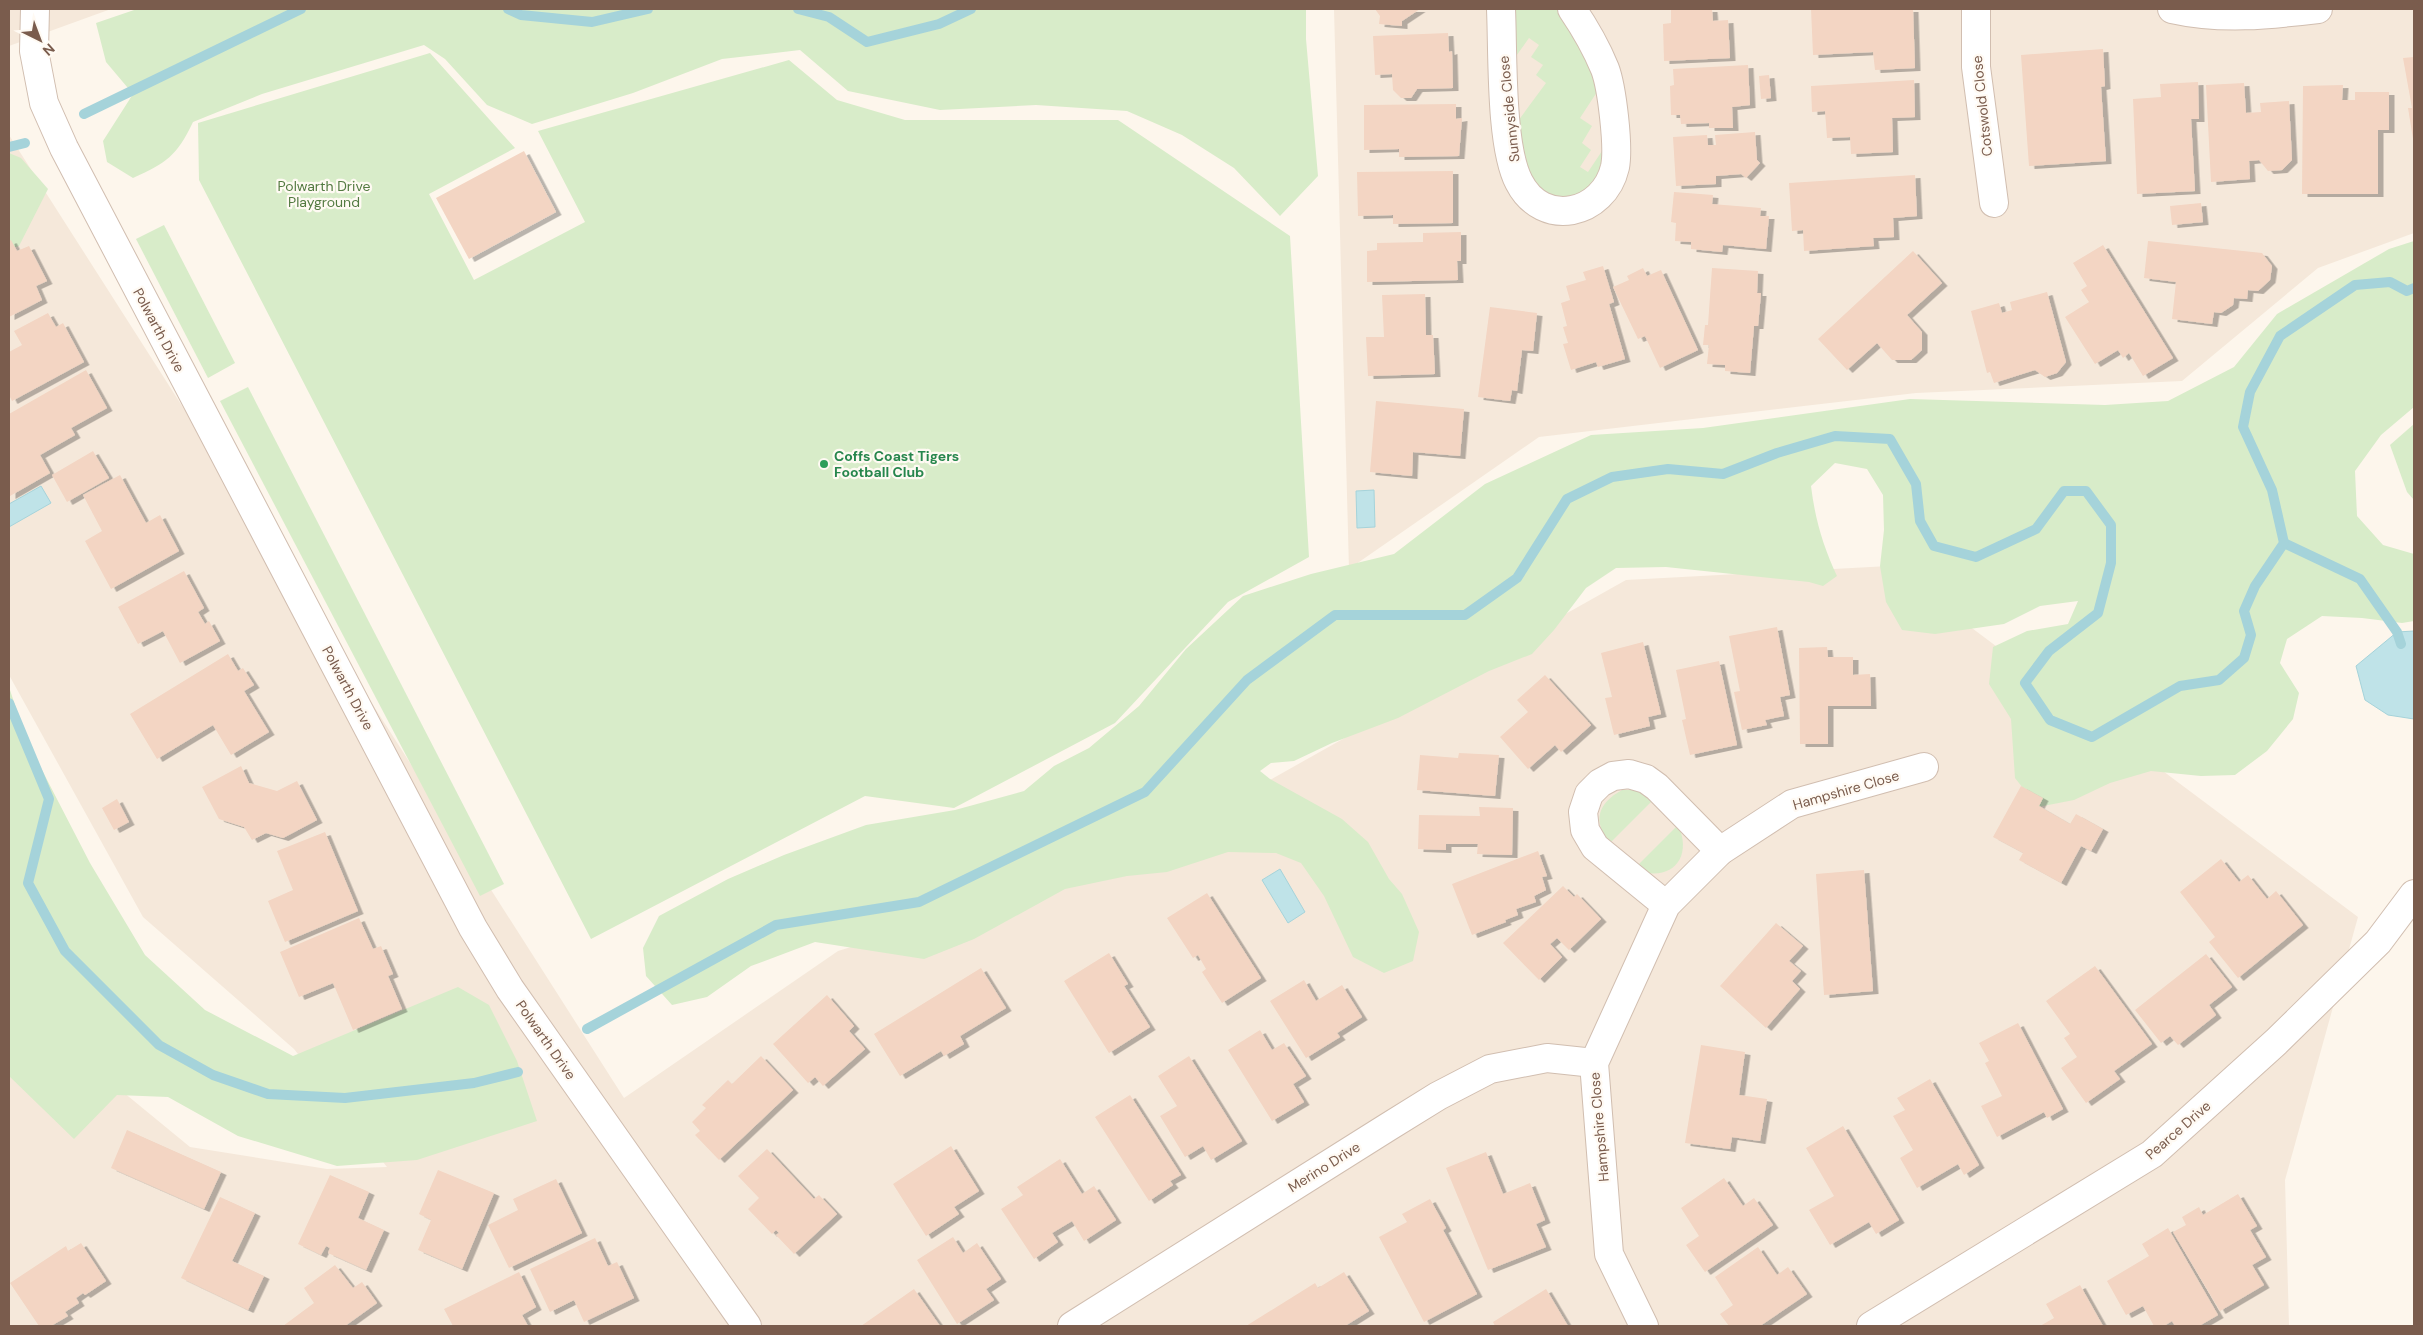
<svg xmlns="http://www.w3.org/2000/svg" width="2423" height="1335" font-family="'DM Sans',sans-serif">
  <defs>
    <filter id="shadow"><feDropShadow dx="5.5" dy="3" stdDeviation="0" flood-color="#0004"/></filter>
  </defs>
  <rect width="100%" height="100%" fill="#fdf6ec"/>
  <g fill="#f5e8da">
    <path d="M9,9H111L9,46Z"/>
    <path d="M1334,9H2414V233L2318,268L2182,381L1916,393L1539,437L1349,569Z"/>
    <path d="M9,135L624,1098L838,951L1122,863L1626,580L1889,566L2358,917L2285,1180L2289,1326H9V1017L106,1078L190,1147L327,1169L387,1167L294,1049L143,917L9,675Z"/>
  </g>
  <g fill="#d8ecc9">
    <path d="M137,9H1306V39L1318,176L1280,216L1234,168L1182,135L1127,111L1036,105L940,110L848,91L800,50L722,59L633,93L532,124L487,105L445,59L424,45L262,94L193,122C177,156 166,163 133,178L107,162L103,141L133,94L106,62L96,23Z"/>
    <path d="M1511,9H1560L1573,29L1599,89L1580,118L1592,126L1582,143L1591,150L1580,167L1588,172L1604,148C1602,156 1602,168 1598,175C1578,212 1539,202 1525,167C1519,154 1520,135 1518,121L1546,83L1536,75L1543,65L1531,57L1539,45L1529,38L1514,59Z"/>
    <path d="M430,53L515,148L429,194L474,280L585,222L538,131L789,60L837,100L905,120H1118L1290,236L1309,557L1228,602L1115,723L954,808L865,796L591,939L199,180L198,123Z"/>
    <path d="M9,153L21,158L48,189L19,246L9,249Z"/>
    <path d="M164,225L235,363L208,378L136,239Z"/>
    <path d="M2414,241V407L2381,435L2355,471L2357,516L2383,545L2414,554V621L2402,623L2362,618L2322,616L2287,639L2280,663L2299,693L2293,719L2267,751L2235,775L2201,776L2151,771L2110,783L2074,800L2038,807L2015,778L2011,719L1989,684L1993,647L2027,631L2068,624L2078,601L2040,606L2004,624L1935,634L1902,630L1886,602L1880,566L1884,530L1883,495L1867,469L1835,463L1811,486C1815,519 1823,546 1837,576L1823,586L1809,582L1666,567L1616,568L1586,588L1554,630L1532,654L1489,671L1398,718L1332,743L1294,761L1271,763L1260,771L1270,779L1342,819L1368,842L1389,879L1402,894L1419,932L1413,961L1384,973L1353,957L1324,896L1301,863L1276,853L1228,852L1167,872L1127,876L1065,889L974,939L924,959L815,942L751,966L707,997L672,1005L646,976L643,948L659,916L728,879L784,855L866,825L955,810L1024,791L1054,766L1089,748L1139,706L1186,649L1243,596L1311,574L1394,554L1485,484L1591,435L1703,428L1910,399L2105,405L2168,401L2234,367L2277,314L2389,249Z"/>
    <path d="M248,387L504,884L480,896L220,401Z"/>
    <path d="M2414,424V500L2407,492L2390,445Z"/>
    <path d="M9,687L27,741L90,863L145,955L205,1010L293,1056L458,987L489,1005L517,1061L537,1121L417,1160L337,1166L238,1136L168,1097L117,1095L74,1139L9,1076Z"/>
    <path d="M1622,790H1639L1653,800L1609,844C1593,820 1597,804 1622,790Z"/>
    <path d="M1678,825C1694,859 1669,884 1634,869Z"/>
  </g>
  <g fill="#bfe3e8" stroke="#a5d3da">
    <path d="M41,486L51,503L9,527V504Z"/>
    <path d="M1374,490L1375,527L1357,528L1356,491Z"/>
    <path d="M2414,631V719L2388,715L2365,700L2356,666L2397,632Z"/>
    <path d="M1280,869L1305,912L1288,923L1262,880Z"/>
  </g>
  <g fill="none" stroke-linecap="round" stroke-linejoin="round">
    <g stroke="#a5d3da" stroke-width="10">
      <path d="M508,9L521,15L592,22L648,9"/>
      <path d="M798,9L829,17L867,42L939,24L971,9"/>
      <path d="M84,114L301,9"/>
      <path d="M9,147L25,143"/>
      <path d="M2284,543L2360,579L2397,632L2401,644"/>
      <path d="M9,703L49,799L28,883L65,951L159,1045L213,1075L268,1094L345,1098L474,1083L518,1072"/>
      <path d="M587,1029L776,925L919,902L1145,792L1247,680L1335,615H1465L1517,578L1567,499L1612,477L1668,469L1723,474L1777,453L1835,436L1890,439L1916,484L1920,521L1934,546L1976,557L2036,529L2064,491H2086L2111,525V563L2098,613L2049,651L2025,683L2050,720L2092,737L2180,686L2219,680L2244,658L2251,635L2244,611L2255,586L2284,543L2272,490L2243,427L2250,392L2280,336L2355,285L2390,282L2407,291L2414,288"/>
    </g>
  </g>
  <g fill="#f3d5c3" filter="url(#shadow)">
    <path d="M1375,9H1420L1402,21V26L1379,24L1380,16Z"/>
    <path d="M1671,9H1712L1713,21L1728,20L1730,58L1664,61L1663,24L1671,23Z"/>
    <path d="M1811,9H1913L1915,68L1875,70L1873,52L1813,55Z"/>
    <path d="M1448,33L1449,52L1452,51L1453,88L1417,89L1411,98H1401L1393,90L1392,74L1375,75L1373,36Z"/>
    <path d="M2103,49L2105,86L2101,87L2106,161L2029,166L2021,55Z"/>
    <path d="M2414,57V139H2413L2408,108H2412L2403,58Z"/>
    <path d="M1748,65L1750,105L1732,107L1733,128H1709V123L1681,124L1680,115H1671L1670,86L1674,85L1673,69Z"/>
    <path d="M1769,75L1771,98L1761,99L1759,76Z"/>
    <path d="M1914,80L1915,117L1892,118L1893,152L1851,154L1850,137L1827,138L1825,111L1812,112L1811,86Z"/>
    <path d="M2198,82L2199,119H2191L2195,191L2137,194L2133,99L2161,97L2160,84Z"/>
    <path d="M2244,83L2246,113L2261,112L2260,103L2289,101L2292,160L2282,170L2268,171L2259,160L2249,161L2250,179L2211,182L2206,85Z"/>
    <path d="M2343,85L2342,100H2355V92H2389V130H2378V194H2302L2303,86Z"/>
    <path d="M1456,104V119L1462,118L1459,156L1399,157V149L1364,150V105Z"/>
    <path d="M1755,132L1757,160L1760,163L1746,178L1741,174L1716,176V184L1676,186L1673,137L1707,135L1708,145H1716L1715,135Z"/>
    <path d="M524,151L556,212L469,259L436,198Z"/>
    <path d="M1453,171V223L1393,224V215L1358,216L1357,172Z"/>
    <path d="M1915,175L1917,216L1893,218L1894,237L1873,238L1874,246L1804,251L1803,230L1792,231L1789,183Z"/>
    <path d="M1674,192L1713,195L1712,204L1761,208L1760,216H1769L1766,249L1723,245L1722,252L1691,249V242L1675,241L1676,223L1671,222Z"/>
    <path d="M2201,203L2203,222L2172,225L2170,206Z"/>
    <path d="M1461,232V261H1457L1458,280L1367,282V251L1377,250V243L1423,242V233Z"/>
    <path d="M11,240L17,251L29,246L47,281L36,286L42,300L9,317V241Z"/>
    <path d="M2148,241L2262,253L2272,266L2270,280L2258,291L2248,290L2247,299L2234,298L2233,305L2221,313L2214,312L2212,324L2172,319L2176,282L2144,278Z"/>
    <path d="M2103,245L2173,358L2143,376L2129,353L2123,358L2118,350L2095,364L2065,317L2089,302L2081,290L2087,286L2073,263Z"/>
    <path d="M1913,251L1942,283L1907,315L1922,332V350L1911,360H1892L1877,343L1847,370L1818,339Z"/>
    <path d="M1603,266L1614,302L1609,304L1625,359L1598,367L1596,362L1571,370L1563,344L1568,343L1563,327L1567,326L1561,303L1570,300L1566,286L1586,280L1583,272Z"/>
    <path d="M1643,268L1647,276L1661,270L1698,350L1660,368L1645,336L1638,339L1613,287L1629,280L1627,276Z"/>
    <path d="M1712,268L1758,271L1757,293H1761L1758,326H1754L1750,373L1725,371V365L1707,364L1709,345H1703L1705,325H1708Z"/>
    <path d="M2047,292L2066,362L2057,373L2045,377L2035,370L1994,383L1990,372L1987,373L1971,311L1999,303L2002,313L2012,310L2010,302Z"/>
    <path d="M1425,294L1426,335H1433L1435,374L1368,376L1366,337H1384L1382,295Z"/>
    <path d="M1490,307L1537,313L1533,351L1522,350L1517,391L1512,390L1510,401L1478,397Z"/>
    <path d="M48,313L56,327L63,323L84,362L12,401L9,395V352L22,345L14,331Z"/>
    <path d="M86,370L107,408L71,428L75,435L40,455L50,473L10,496L9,414Z"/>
    <path d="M1376,401L1464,409L1460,456L1413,452L1412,476L1370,472Z"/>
    <path d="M93,451L109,478L67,502L52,475Z"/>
    <path d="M120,475L146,523L160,515L179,551L111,589L85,541L102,531L83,495Z"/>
    <path d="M184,571L204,608L198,612L205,624L209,621L220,641L180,663L163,631L138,644L118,607Z"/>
    <path d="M1777,627L1790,695L1780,697L1784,716L1765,720L1767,725L1742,730L1734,692L1740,691L1729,636Z"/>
    <path d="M1643,642L1661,714L1648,717L1650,726L1614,735L1605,698L1612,697L1601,653Z"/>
    <path d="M1827,647L1828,657H1853V675L1870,674L1871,706H1828V744H1800L1799,648Z"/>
    <path d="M228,654L238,671L243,668L254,685L244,691L269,732L231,755L213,725L157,759L130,714Z"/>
    <path d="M1719,661L1737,745L1690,755L1682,720L1686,719L1676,670Z"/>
    <path d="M1545,675L1591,725L1561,752L1555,745L1528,769L1500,737L1528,712L1517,700Z"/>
    <path d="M1459,753L1499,755L1495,796L1417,790L1420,755L1458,758Z"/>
    <path d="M241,766L249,783L277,791L297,781L317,820L283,838L266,833L252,840L244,827L219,819L202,787Z"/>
    <path d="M2021,786L2043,798L2039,806L2070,824L2076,814L2103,829L2091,851L2081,846L2061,883L2019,860L2023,853L1993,837Z"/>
    <path d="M117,799L129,822L114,830L102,808Z"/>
    <path d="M1479,807L1513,808L1512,855L1477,854L1478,844H1446V850L1418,849L1419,815L1480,816Z"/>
    <path d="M325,832L358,911L285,942L268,901L293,890L277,851Z"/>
    <path d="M1538,851L1547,876L1542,877L1546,890L1534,896L1536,902L1516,909L1518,915L1505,920L1506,922L1472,935L1452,884Z"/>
    <path d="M2221,859L2239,882L2248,875L2267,899L2276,891L2303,925L2238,978L2209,942L2215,937L2180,892Z"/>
    <path d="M1864,870L1873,991L1824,995L1816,874Z"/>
    <path d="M1563,886L1574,897L1577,894L1601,919L1569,950L1557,938L1550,944L1562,957L1539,980L1503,943Z"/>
    <path d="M1207,893L1261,978L1222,1003L1202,972L1206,969L1198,955L1193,958L1167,918Z"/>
    <path d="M359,918L373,949L381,946L393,974L388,976L402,1009L353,1030L333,983L299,997L280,952Z"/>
    <path d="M1776,923L1803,946L1789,961L1801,971L1792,981L1800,989L1766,1028L1720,986Z"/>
    <path d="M1109,953L1128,984L1124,986L1150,1027L1109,1053L1064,981Z"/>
    <path d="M2206,954L2232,987L2209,1005L2216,1015L2178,1045L2170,1036L2161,1043L2135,1010Z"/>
    <path d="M2095,966L2152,1044L2114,1071L2120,1079L2086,1103L2061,1068L2077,1057L2064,1038L2070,1034L2046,1001Z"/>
    <path d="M981,968L1006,1008L960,1036L964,1044L944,1056L941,1051L900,1076L874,1034Z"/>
    <path d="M1304,980L1316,1001L1342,985L1362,1017L1337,1033L1340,1037L1306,1058L1270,1001Z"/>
    <path d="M827,995L854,1026L849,1031L865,1049L823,1086L815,1077L808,1083L773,1044Z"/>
    <path d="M2018,1023L2063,1109L2047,1118L2044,1112L1997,1137L1981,1106L2002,1096L1985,1063L1989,1061L1979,1043Z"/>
    <path d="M1260,1030L1272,1050L1284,1043L1306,1076L1293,1084L1304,1102L1272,1121L1228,1050Z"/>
    <path d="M1701,1045L1745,1052L1739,1095L1767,1099L1760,1141L1732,1137L1730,1149L1685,1143Z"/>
    <path d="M761,1056L793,1090L719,1160L695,1135L700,1131L692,1122L706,1108L702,1105L728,1080L732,1084Z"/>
    <path d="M1189,1056L1242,1141L1211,1160L1203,1146L1185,1157L1160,1116L1177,1106L1158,1076Z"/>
    <path d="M1930,1079L1979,1165L1964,1175L1958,1164L1917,1188L1900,1158L1913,1150L1893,1116L1905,1110L1897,1098Z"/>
    <path d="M1130,1095L1181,1175L1170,1181L1173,1185L1149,1201L1095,1117Z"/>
    <path d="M1843,1126L1899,1220L1876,1234L1869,1222L1830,1245L1809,1210L1834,1196L1806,1148Z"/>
    <path d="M127,1130L221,1172L204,1209L111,1168Z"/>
    <path d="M951,1146L979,1191L954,1207L959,1214L926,1236L893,1184Z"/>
    <path d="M767,1149L814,1199L819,1195L837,1214L794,1254L776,1235L779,1233L776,1230L772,1234L748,1209L759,1198L738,1176Z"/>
    <path d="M1486,1152L1503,1194L1530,1183L1545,1220L1536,1224L1546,1247L1488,1270L1446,1168Z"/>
    <path d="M1060,1159L1082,1194L1094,1186L1116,1220L1084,1241L1072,1221L1052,1233L1058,1242L1034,1259L1001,1209L1023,1195L1017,1187Z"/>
    <path d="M438,1170L494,1193L462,1269L418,1250L431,1220L419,1214Z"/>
    <path d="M330,1175L369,1192L358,1218L384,1230L366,1270L328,1253L330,1248L326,1246L321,1255L298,1244Z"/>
    <path d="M1724,1178L1743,1206L1754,1198L1773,1225L1705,1272L1686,1245L1699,1236L1681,1208Z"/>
    <path d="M556,1179L582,1233L509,1268L488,1225L518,1210L513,1199Z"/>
    <path d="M2238,1194L2257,1226L2250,1230L2266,1257L2252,1265L2264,1285L2220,1311L2173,1232L2186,1225L2182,1217L2199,1207L2203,1215Z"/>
    <path d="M220,1197L255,1213L232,1261L264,1276L248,1310L181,1278Z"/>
    <path d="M1430,1199L1446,1228L1443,1230L1477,1294L1424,1322L1379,1237L1407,1222L1402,1214Z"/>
    <path d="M2168,1228L2218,1315L2199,1326H2175L2172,1321L2164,1326H2154L2143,1306L2126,1315L2107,1281L2149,1256L2142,1244Z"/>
    <path d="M953,1237L963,1253L977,1243L1001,1279L986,1289L994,1300L957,1324L917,1260Z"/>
    <path d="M595,1238L608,1266L617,1262L634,1298L584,1322L574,1300L550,1312L530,1269Z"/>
    <path d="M81,1243L106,1281L85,1295L83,1293L76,1298L79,1303L65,1312L68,1316L51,1326H39L10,1283L66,1246L68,1251Z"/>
    <path d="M1758,1247L1777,1275L1788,1267L1807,1294L1760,1326H1729L1720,1314L1733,1305L1715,1277Z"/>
    <path d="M335,1265L353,1288L362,1282L377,1303L345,1326H283L314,1303L304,1288Z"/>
    <path d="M519,1272L536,1307L522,1315L528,1326H453L444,1309Z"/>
    <path d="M1344,1272L1369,1311L1345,1326H1246L1315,1283L1318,1288Z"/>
    <path d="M2080,1285L2103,1326H2040L2054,1318L2046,1304Z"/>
    <path d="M914,1289L940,1326H861Z"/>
    <path d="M1546,1289L1568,1326H1495L1493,1322Z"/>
  </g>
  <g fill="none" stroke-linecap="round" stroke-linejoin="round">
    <g stroke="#d1beb0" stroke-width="30">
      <g id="minor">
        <path d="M35,9L34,51L44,103L64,148L473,928L510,989L747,1326"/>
        <path d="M1501,9C1503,52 1500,146 1519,182C1543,229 1604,215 1615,167C1619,147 1612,88 1605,69C1596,47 1585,28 1572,9"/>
        <path d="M1976,9V67L1994,203"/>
        <path d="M2172,9C2221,20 2268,15 2318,9"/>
        <path d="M1666,905L1595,847L1585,830L1583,812L1589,794L1600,783L1613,776L1629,774L1646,779L1657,787L1720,851"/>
        <path d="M1072,1326L1388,1127L1438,1096L1490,1069L1547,1058L1594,1063"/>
        <path d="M1644,1326L1609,1254L1594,1063L1666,905L1720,851L1792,804L1924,767"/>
      </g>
    </g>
    <g stroke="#d1beb0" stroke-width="30">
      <path id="tertiary" d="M1871,1326L2152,1154L2276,1042L2378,942L2414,894"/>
    </g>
    <use href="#minor" stroke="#fff" stroke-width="28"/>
    <use href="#tertiary" stroke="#fff" stroke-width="28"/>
  </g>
  <circle fill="#2e9e5b" stroke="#fffaf3" stroke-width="2" cx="824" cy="464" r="5"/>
  <g text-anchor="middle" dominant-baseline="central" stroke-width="4.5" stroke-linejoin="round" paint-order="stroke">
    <g font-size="14" fill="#7a5c4d" stroke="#fffaf3">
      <text transform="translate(1982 106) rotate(-96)">Cotswold Close</text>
      <text transform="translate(1509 109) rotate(-96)">Sunnyside Close</text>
      <text transform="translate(159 330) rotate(62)">Polwarth Drive</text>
      <text transform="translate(348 688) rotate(62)">Polwarth Drive</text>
      <text transform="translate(1846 790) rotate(-16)">Hampshire Close</text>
      <text transform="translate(546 1040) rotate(55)">Polwarth Drive</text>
      <text transform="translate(1599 1127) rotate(-95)">Hampshire Close</text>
      <text transform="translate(2178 1130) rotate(-41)">Pearce Drive</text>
      <text transform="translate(1324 1167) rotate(-32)">Merino Drive</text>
    </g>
    <g font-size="14" fill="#537a41" stroke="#fffaf3">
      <text x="324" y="186">Polwarth Drive<tspan x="324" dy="16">Playground</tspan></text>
    </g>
    <g font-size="14" font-weight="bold" fill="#27864d" stroke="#fffaf3" text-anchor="start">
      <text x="834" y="456">Coffs Coast Tigers<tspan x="834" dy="16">Football Club</tspan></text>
    </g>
  </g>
  <rect width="2423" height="1335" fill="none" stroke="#7a5c4d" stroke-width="20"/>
  <g transform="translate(40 40) rotate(138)" stroke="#fffaf3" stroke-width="4" paint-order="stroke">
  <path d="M0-4L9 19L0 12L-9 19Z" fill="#7a5c4d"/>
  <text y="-8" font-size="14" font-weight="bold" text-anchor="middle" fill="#7a5c4d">N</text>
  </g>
</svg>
